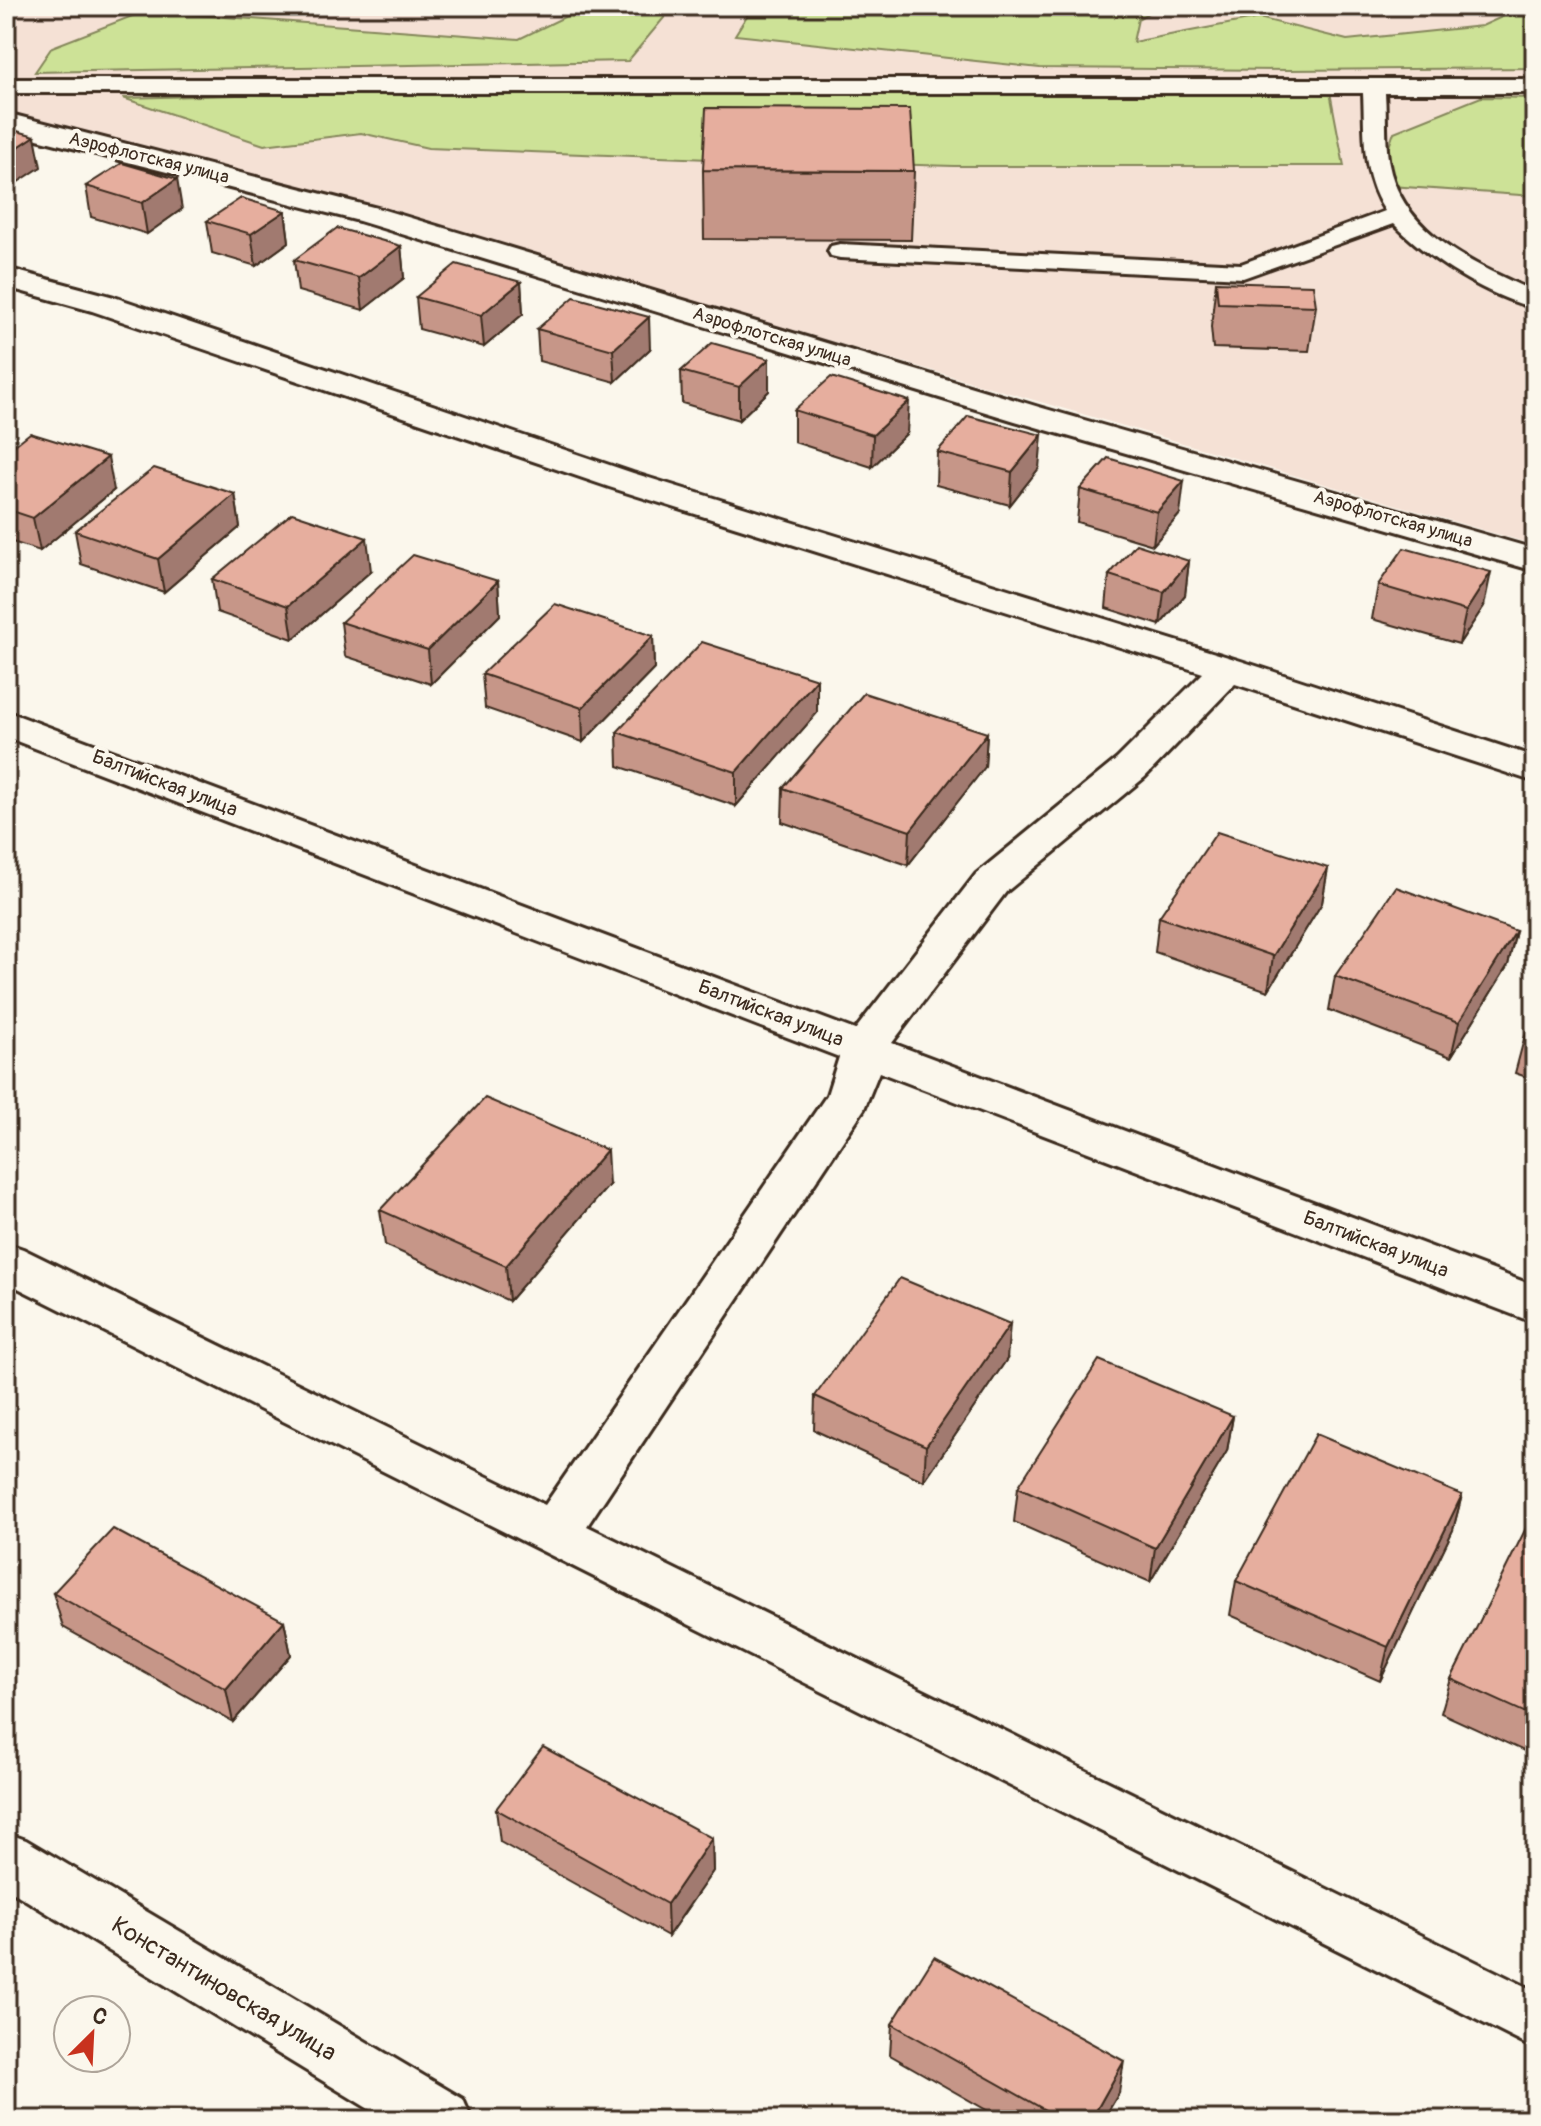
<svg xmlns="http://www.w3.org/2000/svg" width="1541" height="2126" font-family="Pangolin,sans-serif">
  <rect width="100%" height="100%" fill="#fbf7ec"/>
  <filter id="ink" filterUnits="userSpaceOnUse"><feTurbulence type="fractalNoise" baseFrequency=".0125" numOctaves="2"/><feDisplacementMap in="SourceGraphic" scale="16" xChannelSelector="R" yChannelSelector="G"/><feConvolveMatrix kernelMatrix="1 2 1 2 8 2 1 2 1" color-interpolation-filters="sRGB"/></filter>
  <g filter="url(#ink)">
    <path fill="#f5e1d5" d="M6,6H1535V545L346,201L6,112Z"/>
    <g fill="#cde297" stroke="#84865a" stroke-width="2">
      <path d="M587,6L673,7L628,61L35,72L52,47L145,11L519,39Z"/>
      <path d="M753,6H1160L1138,19L1133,42L1259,18L1347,40L1482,26L1515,11L1502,6H1535V68L1289,70L1040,68L735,35Z"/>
      <path d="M720,82L1330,92L1344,166H954L710,159L428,148L361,133L264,145L123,98Z"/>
      <path d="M1481,97L1535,98V196L1376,185L1394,132Z"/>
    </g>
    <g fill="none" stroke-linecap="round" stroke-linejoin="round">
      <g stroke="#3b2a1e" stroke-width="6">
        <path id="lane" d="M6,79H1535V93H1385C1387,119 1384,148 1391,173C1410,238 1478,266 1535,292V308C1487,296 1429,260 1394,224L1243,278L840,258L831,256L828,251L831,246L840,244L1241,264L1385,211C1361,174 1365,135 1363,93H6Z"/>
      </g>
      <g stroke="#3b2a1e" stroke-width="6">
        <g id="street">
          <path d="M6,113L381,209L1039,407L1535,549V571L1015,421L359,221L6,131Z"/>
          <path d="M6,268L114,297L633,473L1241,661L1535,757V782L1235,684L1145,777L1006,892L892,1043L1535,1286V1323L879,1072L864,1109L587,1526L1535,1991V2049L6,1282V1243L23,1249L545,1505L827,1095L839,1057L6,737V711L855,1030L976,874L1117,759L1203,673L609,487L92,311L6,287Z"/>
        </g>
      </g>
      <g stroke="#3b2a1e" stroke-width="6">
        <path id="secondary" d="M6,1833L26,1840L463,2099L472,2120H387L6,1888Z"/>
      </g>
      <use href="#lane" fill="#fbf7ec" fill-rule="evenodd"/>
      <use href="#street" fill="#fbf7ec" fill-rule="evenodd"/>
      <use href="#secondary" fill="#fbf7ec" fill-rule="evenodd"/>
    </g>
    <g fill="#c69688" stroke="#3b2a1e" stroke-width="2">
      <path d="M703,170L914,171L911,240L704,239Z"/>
      <path d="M86,186L182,209L147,234L91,217Z"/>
      <path d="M285,211L289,242L256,266L212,253L207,221Z"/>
      <path d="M401,246L404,278L363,310L298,291L294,260Z"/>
      <path d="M521,282L523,314L484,347L419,329L416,297Z"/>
      <path d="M1216,282L1316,306L1309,351L1213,348L1211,327Z"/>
      <path d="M537,329L650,349L615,382L539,361Z"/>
      <path d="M769,359V391L739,420L682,403L681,371Z"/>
      <path d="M794,410L907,433L872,467L794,442Z"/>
      <path d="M6,452L114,490L40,551L6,540Z"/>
      <path d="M937,452L1039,468L1010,505L936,485Z"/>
      <path d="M1080,489L1180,514L1153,545L1077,522Z"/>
      <path d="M235,494L240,527L164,592L81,564L75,531Z"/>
      <path d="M1189,561L1185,595L1160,625L1106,608L1109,575Z"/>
      <path d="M371,571L293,639L217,612L212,579Z"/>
      <path d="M498,581L500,615L431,684L345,656L341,622Z"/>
      <path d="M1378,585L1484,606L1459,644L1372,619Z"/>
      <path d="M653,636L654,669L583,742L485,708L482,674Z"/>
      <path d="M817,679V713L736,806L618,766L617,732Z"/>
      <path d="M987,733L985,767L908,865L782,822L783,788Z"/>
      <path d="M1328,868L1322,903L1268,991L1155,952L1159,917Z"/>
      <path d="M1516,931L1508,965L1451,1057L1329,1010L1335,976Z"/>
      <path d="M1535,1015V1080L1515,1073L1524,1039Z"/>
      <path d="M609,1185L509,1301L385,1245L380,1210Z"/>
      <path d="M1007,1359L924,1481L814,1430L815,1396Z"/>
      <path d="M1233,1416L1227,1451L1150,1582L1014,1522L1018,1487Z"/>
      <path d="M1462,1495L1453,1530L1380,1681L1230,1615L1236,1581Z"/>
      <path d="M1535,1524V1756L1441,1713L1451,1679Z"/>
      <path d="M53,1593L284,1621L291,1655L233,1722L63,1627Z"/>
      <path d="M496,1809L712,1838L713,1871L668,1936L500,1842Z"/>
      <path d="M892,2024L1119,2093L1103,2120H1004L890,2055Z"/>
    </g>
    <g fill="#a17a6f" stroke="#3b2a1e" stroke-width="2">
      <path d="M35,136L41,167L6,190V155Z"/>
      <path d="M177,179L182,209L147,234L142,203Z"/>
      <path d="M285,211L289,242L256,266L251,234Z"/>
      <path d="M401,246L404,278L363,310L359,278Z"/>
      <path d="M521,282L523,314L484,347L481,315Z"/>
      <path d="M649,317L650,349L615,382L613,350Z"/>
      <path d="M769,359V391L739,420V387Z"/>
      <path d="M909,401L907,433L872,467L873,435Z"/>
      <path d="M1042,435L1039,468L1010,505L1012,472Z"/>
      <path d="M108,457L114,490L40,551L33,518Z"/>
      <path d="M1184,481L1180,514L1153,545L1157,512Z"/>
      <path d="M235,494L240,527L164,592L158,559Z"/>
      <path d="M367,538L371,571L293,639L288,606Z"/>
      <path d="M1189,561L1185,595L1160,625L1164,592Z"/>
      <path d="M1491,572L1484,606L1459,644L1466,611Z"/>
      <path d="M498,581L500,615L431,684L428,650Z"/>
      <path d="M653,636L654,669L583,742L582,708Z"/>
      <path d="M817,679V713L736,806V772Z"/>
      <path d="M987,733L985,767L908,865L910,831Z"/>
      <path d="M1328,868L1322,903L1268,991L1273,956Z"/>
      <path d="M1516,931L1508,965L1451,1057L1459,1022Z"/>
      <path d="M607,1150L609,1185L509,1301L506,1266Z"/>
      <path d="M1010,1324L1007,1359L924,1481L926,1446Z"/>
      <path d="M1233,1416L1227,1451L1150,1582L1155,1548Z"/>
      <path d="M1462,1495L1453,1530L1380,1681L1388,1647Z"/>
      <path d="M284,1621L291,1655L233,1722L226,1689Z"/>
      <path d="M712,1838L713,1871L668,1936L667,1904Z"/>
      <path d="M1124,2061L1119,2093L1103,2120H1091Z"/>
    </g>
    <g fill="#e6ae9e" stroke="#3b2a1e" stroke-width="2">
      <path d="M706,108L910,109L914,171L703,170Z"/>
      <path d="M6,128L35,136L6,155Z"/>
      <path d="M122,163L177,179L142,203L86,186Z"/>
      <path d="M241,198L285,211L251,234L207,221Z"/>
      <path d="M337,228L401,246L359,278L294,260Z"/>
      <path d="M456,264L521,282L481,315L416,297Z"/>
      <path d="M1216,282L1313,285L1316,306L1218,303Z"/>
      <path d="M574,297L649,317L613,350L537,329Z"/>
      <path d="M712,343L769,359L739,387L681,371Z"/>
      <path d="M831,377L909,401L873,435L794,410Z"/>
      <path d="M968,416L1042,435L1012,472L937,452Z"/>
      <path d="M30,433L108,457L33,518L6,509V452Z"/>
      <path d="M1108,458L1184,481L1157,512L1080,489Z"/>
      <path d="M154,468L235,494L158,559L75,531Z"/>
      <path d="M292,513L367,538L288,606L212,579Z"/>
      <path d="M1136,544L1189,561L1164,592L1109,575Z"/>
      <path d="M1404,548L1491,572L1466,611L1378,585Z"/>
      <path d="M413,555L498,581L428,650L341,622Z"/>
      <path d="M555,604L653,636L582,708L482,674Z"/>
      <path d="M702,642L817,679L736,772L617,732Z"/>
      <path d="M864,693L987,733L910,831L783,788Z"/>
      <path d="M1217,832L1328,868L1273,956L1159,917Z"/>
      <path d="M1396,887L1516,931L1459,1022L1335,976Z"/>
      <path d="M1535,1015V1042L1524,1039Z"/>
      <path d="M485,1098L607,1150L506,1266L380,1210Z"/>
      <path d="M900,1278L1010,1324L926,1446L815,1396Z"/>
      <path d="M1099,1360L1233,1416L1155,1548L1018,1487Z"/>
      <path d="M1316,1434L1462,1495L1388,1647L1236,1581Z"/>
      <path d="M1529,1522L1535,1524V1717L1451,1679Z"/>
      <path d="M113,1529L284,1621L226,1689L53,1593Z"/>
      <path d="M543,1747L712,1838L667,1904L496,1809Z"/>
      <path d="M934,1957L1124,2061L1091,2120H1063L892,2024Z"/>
    </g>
  </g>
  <g text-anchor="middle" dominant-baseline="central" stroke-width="8" stroke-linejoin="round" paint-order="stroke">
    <g font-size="18" fill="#3b2a1e" stroke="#fbf7ec">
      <text transform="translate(149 158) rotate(14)">Аэрофлотская улица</text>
      <text transform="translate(772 337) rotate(17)">Аэрофлотская улица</text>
      <text transform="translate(1393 519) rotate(16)">Аэрофлотская улица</text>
    </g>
    <g font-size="20" fill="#3b2a1e" stroke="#fbf7ec">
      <text transform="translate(165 783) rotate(21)">Балтийская улица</text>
      <text transform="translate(771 1013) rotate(21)">Балтийская улица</text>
      <text transform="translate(1376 1244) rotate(21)">Балтийская улица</text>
    </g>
    <g font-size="24" fill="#3b2a1e" stroke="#fbf7ec">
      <text transform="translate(224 1989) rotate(31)">Константиновская улица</text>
    </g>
  </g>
  <rect width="1541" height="2126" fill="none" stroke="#fbf7ec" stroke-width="32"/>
  <rect x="16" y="16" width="1509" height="2094" fill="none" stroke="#3b2a1e" stroke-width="3" filter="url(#ink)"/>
  <g transform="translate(92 2034) rotate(24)"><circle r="38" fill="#fbf7ec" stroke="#aea59a" stroke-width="2"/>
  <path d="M0-6L14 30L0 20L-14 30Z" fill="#c8321e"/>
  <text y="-12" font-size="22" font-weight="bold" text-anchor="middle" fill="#3b2a1e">С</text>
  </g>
</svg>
